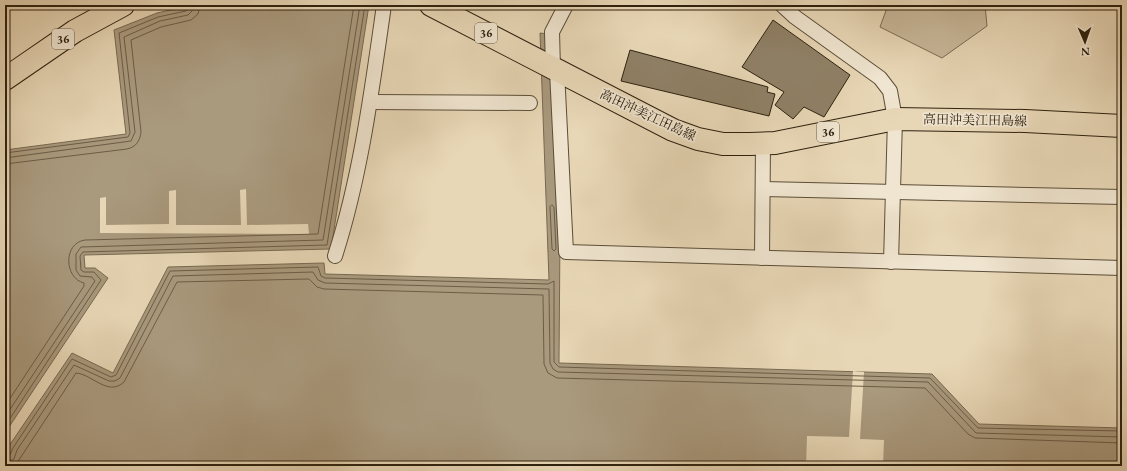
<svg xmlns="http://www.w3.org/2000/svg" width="1127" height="471" font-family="'EB Garamond','Noto Serif JP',serif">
  <rect width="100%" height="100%" fill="#e8d7b6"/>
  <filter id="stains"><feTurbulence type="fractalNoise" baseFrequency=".005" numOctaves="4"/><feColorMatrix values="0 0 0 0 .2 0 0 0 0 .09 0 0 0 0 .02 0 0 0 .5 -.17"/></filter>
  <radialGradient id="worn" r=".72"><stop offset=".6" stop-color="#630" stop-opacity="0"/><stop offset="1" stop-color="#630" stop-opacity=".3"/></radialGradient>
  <path fill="#c8b89a" stroke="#7b6c54" d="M888,5H985L987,26L942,58L880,27Z"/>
  <g fill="#a9997d" stroke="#786951">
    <path d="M193,5H369L331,249L84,255L85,268H95L108,278L5,433V150L126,134L114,30L157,13Z"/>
    <path d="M540,33L548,34L560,234L559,363L932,374L979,424L1122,428V466H5V459L9,446L72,353L113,373L168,267L324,263L325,274L549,280Z"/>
  </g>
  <g fill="#e8d7b6">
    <path d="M246,189L247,225L308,224L309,234L100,233V198L106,197V225L169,224V191L176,190V225H241L240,190Z"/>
    <path d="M853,371L864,372L860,439L884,440L883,466H806L807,436L849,437Z"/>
  </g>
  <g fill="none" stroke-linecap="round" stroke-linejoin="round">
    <g stroke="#6c5d46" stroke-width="1">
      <path d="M5,153L128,137L130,133L119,33L158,17L186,11L189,5"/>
      <path d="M5,158L131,141L135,132L124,37L160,21L188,15L192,11L194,5"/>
      <path d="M5,164L127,149C136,147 140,141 141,132L131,40L161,27L191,20L198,14L200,5"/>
      <path d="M552,205L554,207L556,249L554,251L552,249L550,207Z"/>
      <path d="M5,406L84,286V283C64,278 63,243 85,240L318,234L354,5"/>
      <path d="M5,417L95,281L92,277L80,276L76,270V254L81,247L323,240L360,5"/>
      <path d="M5,426L101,280L94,272H84L81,270L80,256L83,252L327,245L365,5"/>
      <path d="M5,457L10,455L13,448L72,359L111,377L116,375L170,271L318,267L321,276L325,278L548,284L554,281V362L559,367L930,378L978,428L1122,431"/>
      <path d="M5,463L14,459L17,450L74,365L109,381H115L120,378L173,276L313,272L318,280L325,283L549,289L550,363L553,369L558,372L928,382L976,433L1122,437"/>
      <path d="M15,466L76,373C92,374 108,397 124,382L177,282L309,279L317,287L324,289L543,295L544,364L548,373L557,378L925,388L968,434L975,438L1122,443"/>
    </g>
  </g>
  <g fill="#8f8066" stroke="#2e210f">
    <path d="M773,20L850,75L824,117L804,107L793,119L775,105L784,92L742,67Z"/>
    <path d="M630,50L768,87L767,92L775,94L769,116L621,81Z"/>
  </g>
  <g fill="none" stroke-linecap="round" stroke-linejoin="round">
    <g stroke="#5c4e39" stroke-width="16">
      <g id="street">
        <path d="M782,5L795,17L880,78L890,91L895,119L891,262"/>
        <path d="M553,69L552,32L566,5"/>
        <path d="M557,71L566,252L1122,268"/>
        <path d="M370,102L530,103"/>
        <path d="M763,189L1122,197"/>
        <path d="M335,256C361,175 372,89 384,5"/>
        <path d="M762,258L763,144"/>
      </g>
    </g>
    <g stroke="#2e210f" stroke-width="24">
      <g id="primary">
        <path d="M431,5L673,130L698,139L723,144H750L775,143L895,119L1025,121L1122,126"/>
        <path d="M5,79L75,31L123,5"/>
      </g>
    </g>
    <use href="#street" stroke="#f0e5d0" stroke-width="14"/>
    <use href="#primary" stroke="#e8d7b6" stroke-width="22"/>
  </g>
  <g text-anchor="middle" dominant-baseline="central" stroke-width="3.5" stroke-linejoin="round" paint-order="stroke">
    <g fill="#f0e5d0" stroke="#685c49" stroke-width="1">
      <rect x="475" y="23" width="22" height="20" rx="3"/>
      <rect x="52" y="29" width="22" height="20" rx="3"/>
      <rect x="817" y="122" width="22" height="20" rx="3"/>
    </g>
    <g font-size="12" font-weight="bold" fill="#2e210f">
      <text x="486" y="33">36</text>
      <text x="63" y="39">36</text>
      <text x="828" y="132">36</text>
    </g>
    <g font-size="13" fill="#2e210f" stroke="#f0e5d0">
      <text transform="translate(648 115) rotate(25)">高田沖美江田島線</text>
      <text transform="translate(975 120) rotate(1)">高田沖美江田島線</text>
    </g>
  </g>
  <rect width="1127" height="471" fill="none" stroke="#e8d7b6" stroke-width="20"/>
  <rect x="6" y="6" width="1115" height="459" fill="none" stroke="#2e210f" stroke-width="2"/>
  <rect x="10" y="10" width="1107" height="451" fill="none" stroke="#2e210f"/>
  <g transform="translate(1085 42) rotate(178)" stroke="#f0e5d0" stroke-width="3" paint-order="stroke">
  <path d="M0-3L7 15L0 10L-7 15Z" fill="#2e210f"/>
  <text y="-6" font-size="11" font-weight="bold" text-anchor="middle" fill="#2e210f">N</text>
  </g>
  <rect width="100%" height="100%" filter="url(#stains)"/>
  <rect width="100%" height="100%" fill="url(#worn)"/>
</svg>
